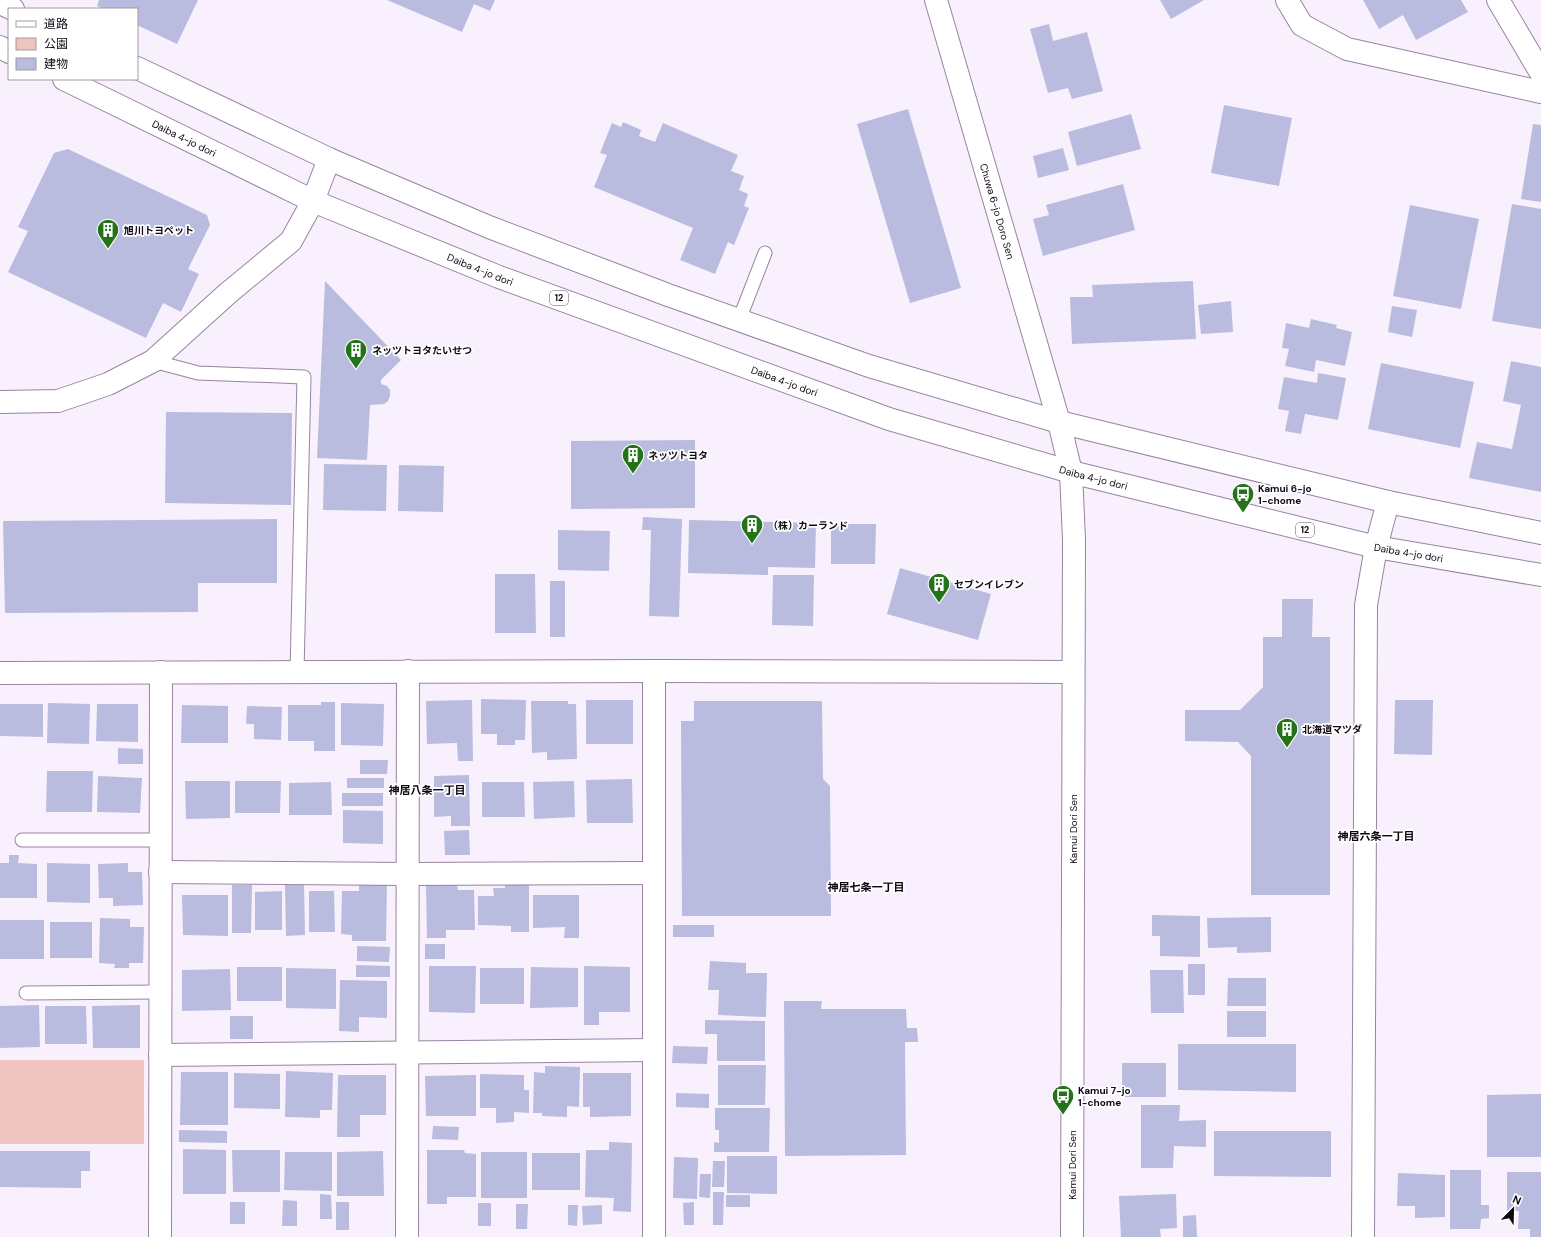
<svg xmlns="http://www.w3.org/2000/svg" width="1541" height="1237" font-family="'DM Sans','Noto Sans JP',sans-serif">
  <rect width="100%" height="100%" fill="#f9f0fd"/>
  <rect fill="#f0c5c0" x="0" y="1060" width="144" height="84"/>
  <g fill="#b9bcdf">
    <path d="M99,0H198L177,44L137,25V9H104L97,6Z"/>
    <path d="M387,0H495L490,11L474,4L462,32Z"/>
    <path d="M1160,0H1204L1171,19Z"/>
    <path d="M1363,0H1461L1468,12L1416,40L1403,15L1379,29Z"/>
    <path d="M1049,24L1053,41L1087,32L1103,91L1072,99L1068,88L1048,93L1030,29Z"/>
    <path d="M1224,105L1292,118L1279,186L1211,173Z"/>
    <path d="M908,109L961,288L910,303L857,124Z"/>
    <path d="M1131,114L1141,149L1077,166L1068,132Z"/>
    <path d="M623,122L641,130L639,136L655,142L663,123L738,155L731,171L744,176L739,190L748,194L744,206L749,208L734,245L728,242L715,274L680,260L693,228L594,187L607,155L600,153L612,123L621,127Z"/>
    <path d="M1533,124L1541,125V202L1521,199Z"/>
    <path d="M1063,148L1069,170L1038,178L1033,156Z"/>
    <path d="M68,149L207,215L210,225L188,269L199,274L181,312L163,303L146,338L8,272L28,231L18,227L54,153Z"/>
    <path d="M1123,184L1135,230L1043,256L1033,219L1049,215L1046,205Z"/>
    <path d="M1512,204L1541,209V329L1492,321Z"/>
    <path d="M1410,205L1479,219L1461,309L1393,296Z"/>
    <path d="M325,281L401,360L381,380V384L387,386L390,390V396L388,401L384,404L370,405L367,460L317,458Z"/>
    <path d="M1193,281L1196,339L1072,344L1070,297H1093L1092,285Z"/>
    <path d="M1231,301L1233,332L1201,334L1198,305Z"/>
    <path d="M1392,306L1417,310L1412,337L1388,332Z"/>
    <path d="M1311,319L1337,325L1336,328L1352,332L1345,366L1316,360L1314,372L1285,366L1289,349L1282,348L1286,323L1309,328Z"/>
    <path d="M1511,361L1541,367V492L1469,478L1477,442L1512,449L1521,405L1503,401Z"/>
    <path d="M1381,363L1474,382L1460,448L1368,429Z"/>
    <path d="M1318,373L1346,378L1338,420L1305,414L1301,434L1285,431L1289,411L1278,409L1284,377L1317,383Z"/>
    <path d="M166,412L292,413L291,505L165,503Z"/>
    <path d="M695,440V508L571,509V441Z"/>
    <path d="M324,464L387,465L386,511L323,510Z"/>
    <path d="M399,465L444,466L443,512L398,511Z"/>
    <path d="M643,517L682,519L679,617L649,616L651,530H642Z"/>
    <path d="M277,519V583H198V612L5,613L3,521Z"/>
    <path d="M689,520L816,523L815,568L768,567V575L688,573Z"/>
    <path d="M831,524H876L875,564H831Z"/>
    <path d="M558,530L610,531L609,571L558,570Z"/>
    <path d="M900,568L991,594L978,640L887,614Z"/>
    <path d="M495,574H535L536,633H495Z"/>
    <path d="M773,575H814L813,626L772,625Z"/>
    <rect x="550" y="581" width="15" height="56"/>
    <path d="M1282,599H1313L1312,637H1330V895H1251V756L1238,742L1185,741V710H1240L1263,687V637H1282Z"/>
    <path d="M481,699L526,700L525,740H515V745H497V734H481Z"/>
    <path d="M472,700L473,761H458L457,743L427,744L426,701Z"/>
    <rect x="586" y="700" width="47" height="44"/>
    <path d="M1395,700H1433L1432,755L1394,754Z"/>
    <path d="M531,701H568V704H576L577,759L547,760V752L532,753Z"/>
    <path d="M694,701H822L823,779L830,786L831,916H682L681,721H694Z"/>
    <path d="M321,702H335V751H314V741H288V705H321Z"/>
    <path d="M48,703L90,704L89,744L47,743Z"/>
    <path d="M341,703L384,704L383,746L341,745Z"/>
    <path d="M0,704H43V737L0,736Z"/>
    <path d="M97,704H138V742L96,741Z"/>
    <path d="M182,705L228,706V743H181Z"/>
    <path d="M247,706L282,707L281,740L254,739V724H246Z"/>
    <path d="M118,748L143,749V764H118Z"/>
    <path d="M360,760H388L387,774H360Z"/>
    <path d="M47,771H93L92,812H46Z"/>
    <path d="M469,775L470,826H451V816L434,817V776Z"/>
    <path d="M98,776L142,778L140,813L97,812Z"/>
    <rect x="347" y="778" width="37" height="10"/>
    <path d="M632,779L633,823H587L586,780Z"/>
    <path d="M185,781H230V818L186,819Z"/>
    <path d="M235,781H281L280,813H235Z"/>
    <path d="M574,781L575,817L534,819L533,782Z"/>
    <path d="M331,782L332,815H289V783Z"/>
    <path d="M482,782H524L525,817H482Z"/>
    <rect x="342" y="793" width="41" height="13"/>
    <path d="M343,810L383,811V844L343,843Z"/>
    <path d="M469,830L470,855H445L444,831Z"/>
    <path d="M9,855H19L18,863L37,864V898H0V863H9Z"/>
    <path d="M47,863L90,864V903L47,902Z"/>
    <path d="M128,863V872H142L143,905L113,906V898H99L98,864Z"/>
    <path d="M505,882H529V932H511V926L478,925V896H494L493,888H505Z"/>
    <path d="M285,883H304L305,935L286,936Z"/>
    <path d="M232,885H252L251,933H232Z"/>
    <path d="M359,885H387L386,941H352V935L341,934L342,891H359Z"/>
    <path d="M426,885H457L458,890H474L475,930H446V938H427Z"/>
    <path d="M282,891V930H255V892Z"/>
    <path d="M309,891H334L335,932H309Z"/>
    <path d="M182,895H228V936L183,935Z"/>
    <path d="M533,895H579V938H564L565,927L533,928Z"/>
    <path d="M1152,915L1200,916V957L1160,956V936H1152Z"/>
    <path d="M1271,917V952L1237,953V947L1208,948L1207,918Z"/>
    <path d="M100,918L130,919V927H144L143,963H129V968H114L115,964L99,963Z"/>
    <rect x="0" y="920" width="44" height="39"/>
    <rect x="50" y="922" width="42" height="36"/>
    <rect x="673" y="925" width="41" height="12"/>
    <rect x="425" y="944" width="20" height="15"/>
    <path d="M357,946L390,947L389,962L357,961Z"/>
    <path d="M710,961L746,963V973H767L766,1017L718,1015L719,990H708Z"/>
    <rect x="1188" y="964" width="17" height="31"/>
    <path d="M356,965L390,966V977H356Z"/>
    <path d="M429,966H476L475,1013L429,1012Z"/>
    <path d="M584,966L630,967V1012H599V1025H584Z"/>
    <rect x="237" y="967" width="45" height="34"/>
    <path d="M531,967L578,968V1007L530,1008Z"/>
    <path d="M286,968L336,969V1009L286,1008Z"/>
    <rect x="480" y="968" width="44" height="36"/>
    <path d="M230,969L231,1010L182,1011V970Z"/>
    <path d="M1150,970H1183L1184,1013H1151Z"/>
    <path d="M1228,978H1266V1006H1227Z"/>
    <path d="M340,980L387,981V1018L359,1017V1032L339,1031Z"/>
    <path d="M784,1001H822L821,1009H906L907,1028H917L918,1042H905L906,1155L785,1156Z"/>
    <path d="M39,1005L40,1047L0,1048V1006Z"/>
    <path d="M140,1005V1048H93L92,1006Z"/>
    <path d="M45,1006H86L87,1044H45Z"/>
    <rect x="1227" y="1011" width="39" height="26"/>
    <rect x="230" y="1016" width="23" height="23"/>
    <path d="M705,1020L765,1021V1061H717V1034H705Z"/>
    <path d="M1178,1044H1296V1092L1178,1090Z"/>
    <path d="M673,1046L708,1047L707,1064L672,1063Z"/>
    <rect x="1122" y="1063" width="44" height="34"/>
    <path d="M718,1065H766L765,1105H718Z"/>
    <path d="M545,1066L580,1067L579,1107L567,1106V1117L542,1116V1113H533L534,1072L545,1073Z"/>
    <path d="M286,1071L333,1073L332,1110H320V1118L285,1117Z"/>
    <path d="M181,1072H228V1125H180Z"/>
    <path d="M234,1073L280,1074V1109L234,1108Z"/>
    <path d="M583,1073H631V1116L590,1117V1107H583Z"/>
    <path d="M480,1074L524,1075V1090H529V1113L514,1112V1122L496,1123V1108H480Z"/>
    <path d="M338,1075H386V1115H360V1137H337Z"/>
    <path d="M476,1075V1116H426L425,1076Z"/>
    <path d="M676,1093L709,1094V1108L676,1107Z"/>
    <path d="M1541,1094V1157H1487V1095Z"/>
    <path d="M1141,1105H1180L1179,1121L1206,1120V1147L1174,1146L1173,1168H1141Z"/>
    <path d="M715,1108H770L769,1152H714V1142L719,1143V1130H715Z"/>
    <path d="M433,1126L459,1127L458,1140L432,1139Z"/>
    <path d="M179,1130L227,1131V1143L179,1142Z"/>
    <path d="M1214,1131H1331V1177L1214,1176Z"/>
    <path d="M609,1142L632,1143L631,1212L613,1211L614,1198L585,1197L586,1150H609Z"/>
    <path d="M183,1149L226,1150V1194H183Z"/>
    <path d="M232,1150H280V1192H233Z"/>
    <path d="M427,1150H464L465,1153L476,1154V1197H447V1204H427Z"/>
    <path d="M0,1151H90V1171H81V1188L0,1187Z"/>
    <path d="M383,1151L384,1196H337V1152Z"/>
    <path d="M285,1152H332V1191L284,1190Z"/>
    <rect x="481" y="1152" width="46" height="46"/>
    <rect x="532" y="1153" width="48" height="37"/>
    <path d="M727,1156H777V1194L727,1193Z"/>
    <path d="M674,1157L698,1158L697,1199L673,1198Z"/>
    <path d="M713,1161H725L724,1187H712Z"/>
    <path d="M1450,1170H1481V1205H1489V1218L1481,1219L1480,1229H1450Z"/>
    <path d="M1507,1172H1541V1237H1530V1229H1518L1519,1211H1507Z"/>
    <path d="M1398,1173L1445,1175V1217L1415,1218V1206H1397Z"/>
    <path d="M700,1174H711L710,1198L699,1197Z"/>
    <path d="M713,1192H724L723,1225H713Z"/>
    <path d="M320,1194L331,1195L332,1219H320Z"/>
    <path d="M1176,1194L1177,1228L1160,1229L1161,1237H1121L1119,1196Z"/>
    <rect x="726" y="1195" width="24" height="12"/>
    <path d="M283,1200L297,1201V1226H282Z"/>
    <rect x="230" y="1202" width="15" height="22"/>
    <rect x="336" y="1202" width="13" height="28"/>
    <path d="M694,1202V1225H684L683,1203Z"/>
    <rect x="478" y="1203" width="13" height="23"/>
    <path d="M516,1204H528L527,1229H516Z"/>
    <path d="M568,1205H578L577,1226L568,1225Z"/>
    <path d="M602,1205V1224L583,1225L582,1206Z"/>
    <path d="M1196,1215L1197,1237H1183V1216Z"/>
  </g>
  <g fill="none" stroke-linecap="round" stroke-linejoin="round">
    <g stroke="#9884a1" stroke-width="15">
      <g id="lane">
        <path d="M739,320L765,253"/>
        <path d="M153,361L198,373L304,377L297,672"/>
        <path d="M22,840H160"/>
        <path d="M26,993L160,992"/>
      </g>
    </g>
    <g stroke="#9884a1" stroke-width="24">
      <g id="street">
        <path id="s1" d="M936,0L1059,422"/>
        <path d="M1287,0L1302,25L1347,49L1541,92"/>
        <path d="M1498,0L1541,73"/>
        <path d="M0,402L58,401L108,384L153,361L227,294L291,241L313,201L329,159"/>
        <path d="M0,673L654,671L1073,672"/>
        <path d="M160,872L407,874L654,873"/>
        <path d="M160,1055L654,1050"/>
        <path d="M160,1237L161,672"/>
        <path d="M407,1237L408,671"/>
        <path d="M654,1237V671"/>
        <path d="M1363,1237L1366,605L1376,547L1388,502"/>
      </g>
    </g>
    <g stroke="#9884a1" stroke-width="24">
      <path id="secondary" d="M1059,422L1071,472L1074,540L1072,1237"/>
    </g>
    <g stroke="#9884a1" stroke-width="24">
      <g id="highway">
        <path d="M0,3L13,9"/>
        <path d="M0,47L9,52"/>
        <path d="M137,68L329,159L489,227L668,295L869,366L1059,422L1388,502L1541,533"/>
        <path id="s2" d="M64,79L313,201L499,277L889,419L1071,472L1376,547L1541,575"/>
      </g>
    </g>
    <use href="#lane" stroke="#fff" stroke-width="13"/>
    <use href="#street" stroke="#fff" stroke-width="22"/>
    <use href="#secondary" stroke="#fff" stroke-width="22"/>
    <use href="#highway" stroke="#fff" stroke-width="22"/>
  </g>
  <defs>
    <g id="building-pin" transform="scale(1.15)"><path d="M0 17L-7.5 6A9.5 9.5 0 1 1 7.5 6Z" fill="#257319" stroke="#fff"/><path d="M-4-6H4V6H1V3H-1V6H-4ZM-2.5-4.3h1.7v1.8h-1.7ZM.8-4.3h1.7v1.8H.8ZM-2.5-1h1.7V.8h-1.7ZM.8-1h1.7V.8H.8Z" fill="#fff"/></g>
    <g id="bus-pin" transform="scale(1.15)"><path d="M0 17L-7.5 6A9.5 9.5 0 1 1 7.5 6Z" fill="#257319" stroke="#fff"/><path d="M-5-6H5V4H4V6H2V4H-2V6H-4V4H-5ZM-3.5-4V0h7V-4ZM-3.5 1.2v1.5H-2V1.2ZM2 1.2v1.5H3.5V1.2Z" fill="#fff"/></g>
  </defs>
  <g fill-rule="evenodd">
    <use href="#building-pin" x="108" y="230"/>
    <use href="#building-pin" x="356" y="350"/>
    <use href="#building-pin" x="633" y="455"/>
    <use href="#bus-pin" x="1243" y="494"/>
    <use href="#building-pin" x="752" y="525"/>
    <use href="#building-pin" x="939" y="584"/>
    <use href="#building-pin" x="1287" y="729"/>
    <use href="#bus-pin" x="1063" y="1096"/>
  </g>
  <g text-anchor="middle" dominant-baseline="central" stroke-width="3.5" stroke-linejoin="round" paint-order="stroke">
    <g fill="#fff" stroke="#575259" stroke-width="1">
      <rect x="550" y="291" width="18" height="14" rx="3"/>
      <rect x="1296" y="523" width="18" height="14" rx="3"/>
    </g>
    <g font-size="9" font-weight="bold" fill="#0f0812">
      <text x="559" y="298">12</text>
      <text x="1305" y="530">12</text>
    </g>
    <g font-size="10" fill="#0f0812" stroke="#fff">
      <text stroke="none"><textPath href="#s2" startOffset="134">Daiba 4-jo dori</textPath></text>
      <text stroke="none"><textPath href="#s1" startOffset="220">Chuwa 6-jo Doro Sen</textPath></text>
      <text stroke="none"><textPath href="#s2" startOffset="458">Daiba 4-jo dori</textPath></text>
      <text stroke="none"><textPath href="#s2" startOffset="782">Daiba 4-jo dori</textPath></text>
      <text stroke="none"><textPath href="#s2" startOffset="1106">Daiba 4-jo dori</textPath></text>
      <text stroke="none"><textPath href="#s2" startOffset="1430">Daiba 4-jo dori</textPath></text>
      <text transform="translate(1073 829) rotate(-90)">Kamui Dori Sen</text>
      <text transform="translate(1072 1165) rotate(-90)">Kamui Dori Sen</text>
    </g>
    <g font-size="10" font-weight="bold" fill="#0f0812" stroke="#fff" text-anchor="start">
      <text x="124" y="230">旭川トヨペット</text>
      <text x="372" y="350">ネッツトヨタたいせつ</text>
      <text x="648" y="455">ネッツトヨタ</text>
      <text x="1258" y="488">Kamui 6-jo<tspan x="1258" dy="12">1-chome</tspan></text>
      <text x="768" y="525">（株）カーランド</text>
      <text x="954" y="584">セブンイレブン</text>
      <text x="1302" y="729">北海道マツダ</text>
      <text x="1078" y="1090">Kamui 7-jo<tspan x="1078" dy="12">1-chome</tspan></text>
    </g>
    <g font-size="11" font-weight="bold" fill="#0f0812" stroke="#fff">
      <text x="427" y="790">神居八条一丁目</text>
      <text x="1376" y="836">神居六条一丁目</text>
      <text x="866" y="887">神居七条一丁目</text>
    </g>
  </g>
  <rect x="8" y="8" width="130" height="72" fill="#ffffff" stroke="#9f9ca0"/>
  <rect x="16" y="21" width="20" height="6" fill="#ffffff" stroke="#9f9ca0"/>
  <text x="44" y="28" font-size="12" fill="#0f0812">道路</text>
  <rect x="16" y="38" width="20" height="12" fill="#f0c5c0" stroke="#9f9ca0"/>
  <text x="44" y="48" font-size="12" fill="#0f0812">公園</text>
  <rect x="16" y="58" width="20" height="12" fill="#b9bcdf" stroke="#9f9ca0"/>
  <text x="44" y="68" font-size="12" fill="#0f0812">建物</text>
  <g transform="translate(1513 1209) rotate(23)" stroke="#ffffff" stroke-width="3" paint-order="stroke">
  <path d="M0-3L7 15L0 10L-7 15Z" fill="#0f0812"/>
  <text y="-6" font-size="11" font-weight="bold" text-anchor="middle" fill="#0f0812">N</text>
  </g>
</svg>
